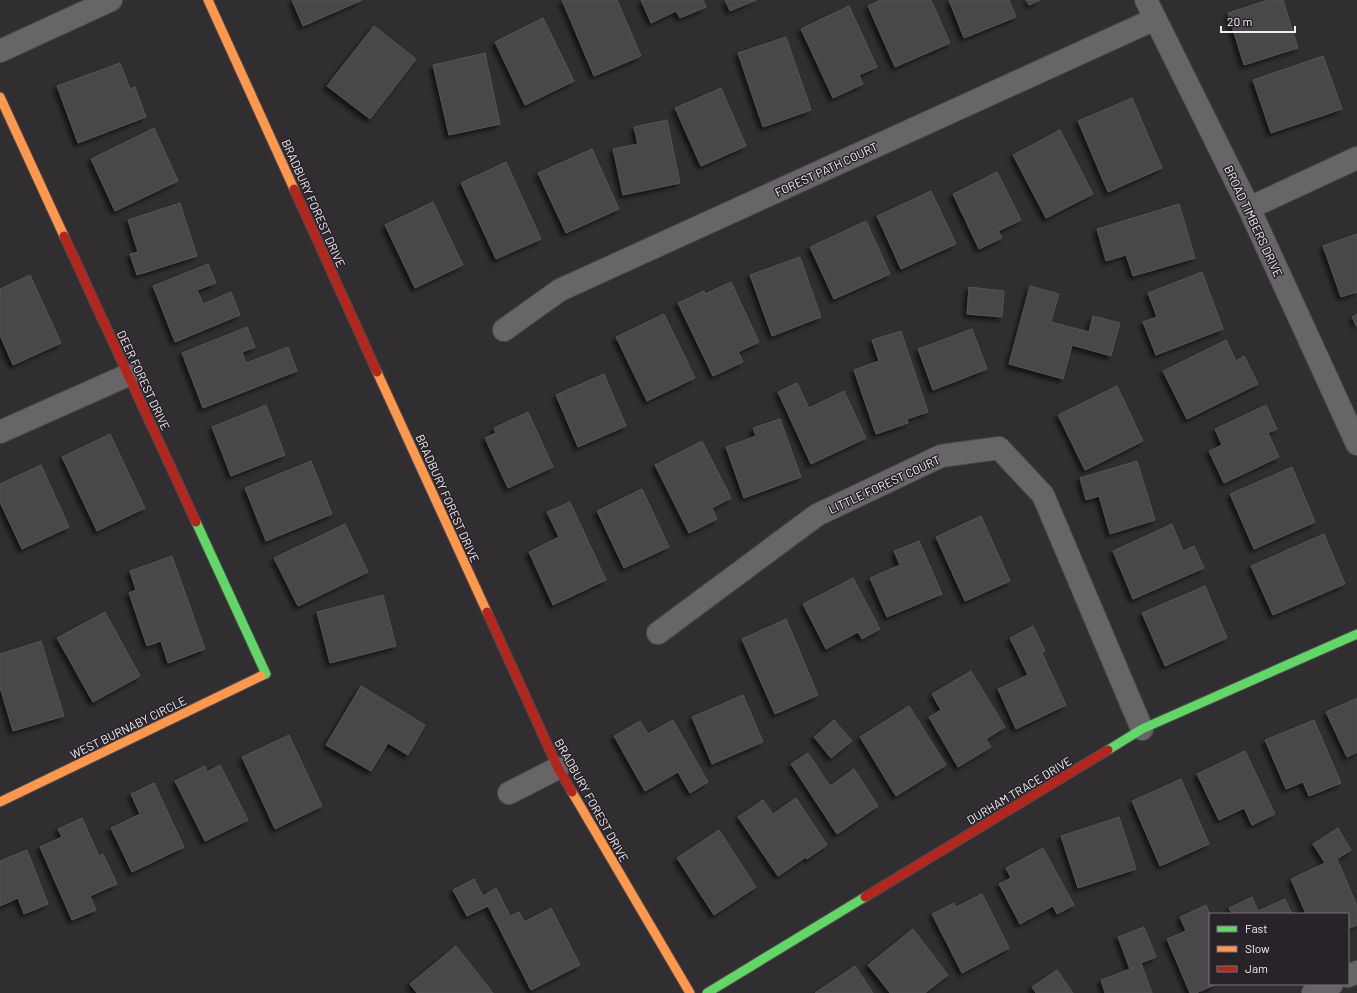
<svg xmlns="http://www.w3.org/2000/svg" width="1357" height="993" font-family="Barlow,sans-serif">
  <defs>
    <filter id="shadow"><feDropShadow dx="-3.5" dy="3.5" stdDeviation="2" flood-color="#0009"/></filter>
  </defs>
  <rect width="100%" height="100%" fill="#312e32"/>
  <g fill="#484649" stroke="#565457" filter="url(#shadow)">
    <path d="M292,0H362L303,26Z"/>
    <path d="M562,0H617L641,56L594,76Z"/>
    <path d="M641,0H703L706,7L680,18L676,11L651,23Z"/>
    <path d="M725,0H756L730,11Z"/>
    <path d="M881,0H931L950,43L895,67L868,6Z"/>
    <path d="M949,0H1009L1016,17L964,38Z"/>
    <path d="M1026,0H1040L1029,5Z"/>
    <path d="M1268,0H1283L1298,48L1244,65L1228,13Z"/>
    <path d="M849,6L877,67L859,75L863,84L833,98L801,29Z"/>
    <path d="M543,18L574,81L525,105L495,42Z"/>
    <path d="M374,26L416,59L370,119L327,86Z"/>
    <path d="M786,37L811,110L763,127L738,53Z"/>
    <path d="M485,53L500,124L449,135L433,65Z"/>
    <path d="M1323,56L1342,109L1271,133L1253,80Z"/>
    <path d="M120,63L130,89L135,87L146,117L78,143L57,86Z"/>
    <path d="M721,88L746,146L701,166L675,108Z"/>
    <path d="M1132,98L1162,168L1108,192L1078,121Z"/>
    <path d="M667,120L680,183L623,195L613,149L638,144L634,127Z"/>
    <path d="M154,128L178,181L115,211L91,159Z"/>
    <path d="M1060,130L1093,194L1046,218L1013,155Z"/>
    <path d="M592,149L619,209L566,233L538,173Z"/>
    <path d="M506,162L541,239L496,259L461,183Z"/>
    <path d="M997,172L1021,220L998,231L1002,238L979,249L953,194Z"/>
    <path d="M931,191L956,244L901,269L877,216Z"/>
    <path d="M433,202L463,265L415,288L385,225Z"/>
    <path d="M180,203L197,256L137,275L130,254L138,252L128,220Z"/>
    <path d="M1179,204L1195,258L1133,276L1126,255L1106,261L1097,229Z"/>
    <path d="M866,221L890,274L834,299L810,247Z"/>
    <path d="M1357,234V292L1341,297L1323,246Z"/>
    <path d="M800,257L821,317L772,336L750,275Z"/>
    <path d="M208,264L216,283L197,290L203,304L231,292L240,315L175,342L153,286Z"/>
    <path d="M1202,272L1223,329L1156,355L1143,322L1157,317L1148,293Z"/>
    <path d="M30,275L61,343L13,365L0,335V289Z"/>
    <path d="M731,282L759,342L738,352L743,362L713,376L678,303L704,291L705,294Z"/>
    <path d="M1030,286L1059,294L1051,322L1089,332L1093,316L1120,323L1111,356L1072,345L1063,379L1009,364Z"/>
    <path d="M969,287L1004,291L1002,317L967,314Z"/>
    <path d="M664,314L695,378L647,401L616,337Z"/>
    <path d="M1357,314V327L1352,317Z"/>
    <path d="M247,327L255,347L242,352L246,363L288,347L297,371L203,408L182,353Z"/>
    <path d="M972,329L987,369L933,390L918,349Z"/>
    <path d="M901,331L928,412L907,419L908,423L876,434L854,370L879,361L872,340Z"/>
    <path d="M1226,340L1236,361L1244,356L1258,384L1187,419L1163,371Z"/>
    <path d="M604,374L626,426L578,447L556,395Z"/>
    <path d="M797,383L809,408L844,391L866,438L811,464L778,392Z"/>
    <path d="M1117,386L1143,441L1085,470L1058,415Z"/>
    <path d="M266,405L285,455L231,476L212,427Z"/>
    <path d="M1266,405L1277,429L1268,433L1279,457L1224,483L1209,451L1222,445L1215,429Z"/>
    <path d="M528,412L553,467L508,488L485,438L496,433L494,428Z"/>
    <path d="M780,419L801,477L744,498L726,447L756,436L753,428Z"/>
    <path d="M110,434L145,508L97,531L62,457Z"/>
    <path d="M702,441L731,498L712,508L717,519L689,533L655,465Z"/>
    <path d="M311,461L332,514L266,541L245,488Z"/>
    <path d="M1137,461L1155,520L1110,534L1099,496L1086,500L1080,478Z"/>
    <path d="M41,465L69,527L22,549L0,502V484Z"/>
    <path d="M1292,467L1315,522L1254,549L1230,494Z"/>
    <path d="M642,489L669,547L624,568L597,511Z"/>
    <path d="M570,502L606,580L553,605L529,552L559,537L547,512Z"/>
    <path d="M981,516L1010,581L965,601L936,537Z"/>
    <path d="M345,524L368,572L298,606L274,558Z"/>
    <path d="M1172,524L1183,551L1194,546L1204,568L1133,599L1113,551Z"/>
    <path d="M1324,534L1345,584L1273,615L1251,566Z"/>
    <path d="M919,541L942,594L887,617L870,578L900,565L894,551Z"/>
    <path d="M172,556L205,649L168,663L161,641L147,646L129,593L136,590L130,571Z"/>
    <path d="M853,578L880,629L862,639L858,632L826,649L803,604Z"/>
    <path d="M1205,586L1227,638L1165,666L1142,613Z"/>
    <path d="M383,595L396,646L330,663L317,612Z"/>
    <path d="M105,612L140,676L93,702L57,638Z"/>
    <path d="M786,619L818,695L775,714L742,639Z"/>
    <path d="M1033,626L1045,651L1042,653L1066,705L1016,729L998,689L1028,675L1010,638Z"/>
    <path d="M41,641L64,716L13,731L0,687V654Z"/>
    <path d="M971,671L1005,727L986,739L991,747L958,767L929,717L941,710L932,694Z"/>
    <path d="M361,686L425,725L408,755L388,743L371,771L326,745Z"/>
    <path d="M743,695L763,742L712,764L692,717Z"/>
    <path d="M1357,698V752L1347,757L1326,712Z"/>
    <path d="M909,706L946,765L896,796L860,737Z"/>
    <path d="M673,720L708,782L690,793L678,772L645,791L614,736L640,721L648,734Z"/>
    <path d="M834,720L852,741L831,758L814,737Z"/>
    <path d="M1314,720L1341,783L1309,796L1303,782L1286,789L1265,740Z"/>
    <path d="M289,735L322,806L275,829L242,757Z"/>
    <path d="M1245,751L1275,814L1252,825L1244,808L1219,820L1197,774Z"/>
    <path d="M808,753L830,786L854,769L878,806L837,834L791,764Z"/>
    <path d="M220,765L248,820L205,841L175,781L205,766L207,772Z"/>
    <path d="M1181,779L1209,844L1160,866L1132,801Z"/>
    <path d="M154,783L184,847L132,872L111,828L140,814L131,794Z"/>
    <path d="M796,798L827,845L807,859L806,857L778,876L738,817L763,800L773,814Z"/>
    <path d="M1119,817L1136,869L1078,888L1061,836Z"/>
    <path d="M82,818L99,856L103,854L117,884L90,896L96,910L72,920L40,847L62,837L58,829Z"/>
    <path d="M1338,828L1351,850L1337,859L1357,906V925L1348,929V914H1306L1291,879L1325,863L1313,844Z"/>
    <path d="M719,830L756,887L714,915L677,858Z"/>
    <path d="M1043,848L1074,905L1057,914L1053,906L1020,924L999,884L1011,878L1006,868Z"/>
    <path d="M27,850L48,904L24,914L18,898L0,906V861Z"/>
    <path d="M474,879L483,896L496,888L510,916L519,912L524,922L551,908L580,965L531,990L488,906L467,916L453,890Z"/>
    <path d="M982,894L1009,948L962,973L932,914L954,903L956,907Z"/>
    <path d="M1252,897L1258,911L1285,899L1292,914H1232L1229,908Z"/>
    <path d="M1206,905L1210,915V984H1217L1196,993H1190L1167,939L1186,931L1180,917Z"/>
    <path d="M1144,927L1156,957L1141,963L1152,993H1105L1101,980L1130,969L1118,937Z"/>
    <path d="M913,929L948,975L925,993H890L868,965Z"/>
    <path d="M456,946L493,993H417L410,984Z"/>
    <path d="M855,966L873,993H815Z"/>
    <path d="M1057,970L1073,993H1036L1032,987Z"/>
  </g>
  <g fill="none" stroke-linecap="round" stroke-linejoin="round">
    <g stroke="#4d4a4d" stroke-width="24">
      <g id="street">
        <path d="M1146,0L1249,208L1357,444"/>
        <path d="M0,51L111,0"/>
        <path d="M1249,208L1357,158"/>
        <path d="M504,330L560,290L1155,19"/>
        <path d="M0,432L128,375"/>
        <path d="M658,633L817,515L941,456L999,448L1043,495L1142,729"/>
        <path d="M509,793L558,768"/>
        <path d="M1348,976L1357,972"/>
        <path d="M1313,993L1332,984"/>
      </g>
    </g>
    <g stroke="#4d4a4d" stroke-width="11">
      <g id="fast">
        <path d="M196,522L266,674L261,676"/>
        <path d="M1108,750L1142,729L1357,634"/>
        <path d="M707,993L865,897"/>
      </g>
    </g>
    <g stroke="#4d4a4d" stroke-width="11">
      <g id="slow">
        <path d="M208,0L294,189"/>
        <path d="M0,97L64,236"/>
        <path d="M377,372L487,612"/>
        <path d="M572,792L690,993"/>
        <path d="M0,802L261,676"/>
      </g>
    </g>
    <g stroke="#4d4a4d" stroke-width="11">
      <g id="jam">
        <path d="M294,189L377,372"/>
        <path d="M64,236L196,522"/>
        <path d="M487,612L558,768L572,792"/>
        <path d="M865,897L1108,750"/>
      </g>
    </g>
    <use href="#street" stroke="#676568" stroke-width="22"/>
    <use href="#fast" stroke="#63d668" stroke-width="9"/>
    <use href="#slow" stroke="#ff974d" stroke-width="9"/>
    <use href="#jam" stroke="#b3261e" stroke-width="9"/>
  </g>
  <g text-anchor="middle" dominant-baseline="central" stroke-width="3" stroke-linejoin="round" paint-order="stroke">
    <g font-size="12" fill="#f1eef2" stroke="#282329">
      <text transform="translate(826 169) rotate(-25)">FOREST PATH COURT</text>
      <text transform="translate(314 203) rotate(66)">BRADBURY FOREST DRIVE</text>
      <text transform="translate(1254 221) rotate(65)">BROAD TIMBERS DRIVE</text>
      <text transform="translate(144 380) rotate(65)">DEER FOREST DRIVE</text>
      <text transform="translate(884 484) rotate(-25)">LITTLE FOREST COURT</text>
      <text transform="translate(448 498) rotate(66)">BRADBURY FOREST DRIVE</text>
      <text transform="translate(128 727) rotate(-26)">WEST BURNABY CIRCLE</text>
      <text transform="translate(1019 790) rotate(-31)">DURHAM TRACE DRIVE</text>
      <text transform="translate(592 800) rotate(61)">BRADBURY FOREST DRIVE</text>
    </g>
  </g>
  <rect x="1209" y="913" width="140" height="72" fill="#282329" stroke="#787479"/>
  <rect x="1217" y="926" width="20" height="6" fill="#63d668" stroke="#787479"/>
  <text x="1245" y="933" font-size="12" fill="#f1eef2">Fast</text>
  <rect x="1217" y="946" width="20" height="6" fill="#ff974d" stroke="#787479"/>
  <text x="1245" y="953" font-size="12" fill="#f1eef2">Slow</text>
  <rect x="1217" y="966" width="20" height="6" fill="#b3261e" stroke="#787479"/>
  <text x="1245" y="973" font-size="12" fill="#f1eef2">Jam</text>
  <path d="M1221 26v6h74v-6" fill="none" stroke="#f1eef2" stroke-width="2"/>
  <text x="1227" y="26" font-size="12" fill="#f1eef2" stroke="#282329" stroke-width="3" paint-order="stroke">20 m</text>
</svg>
